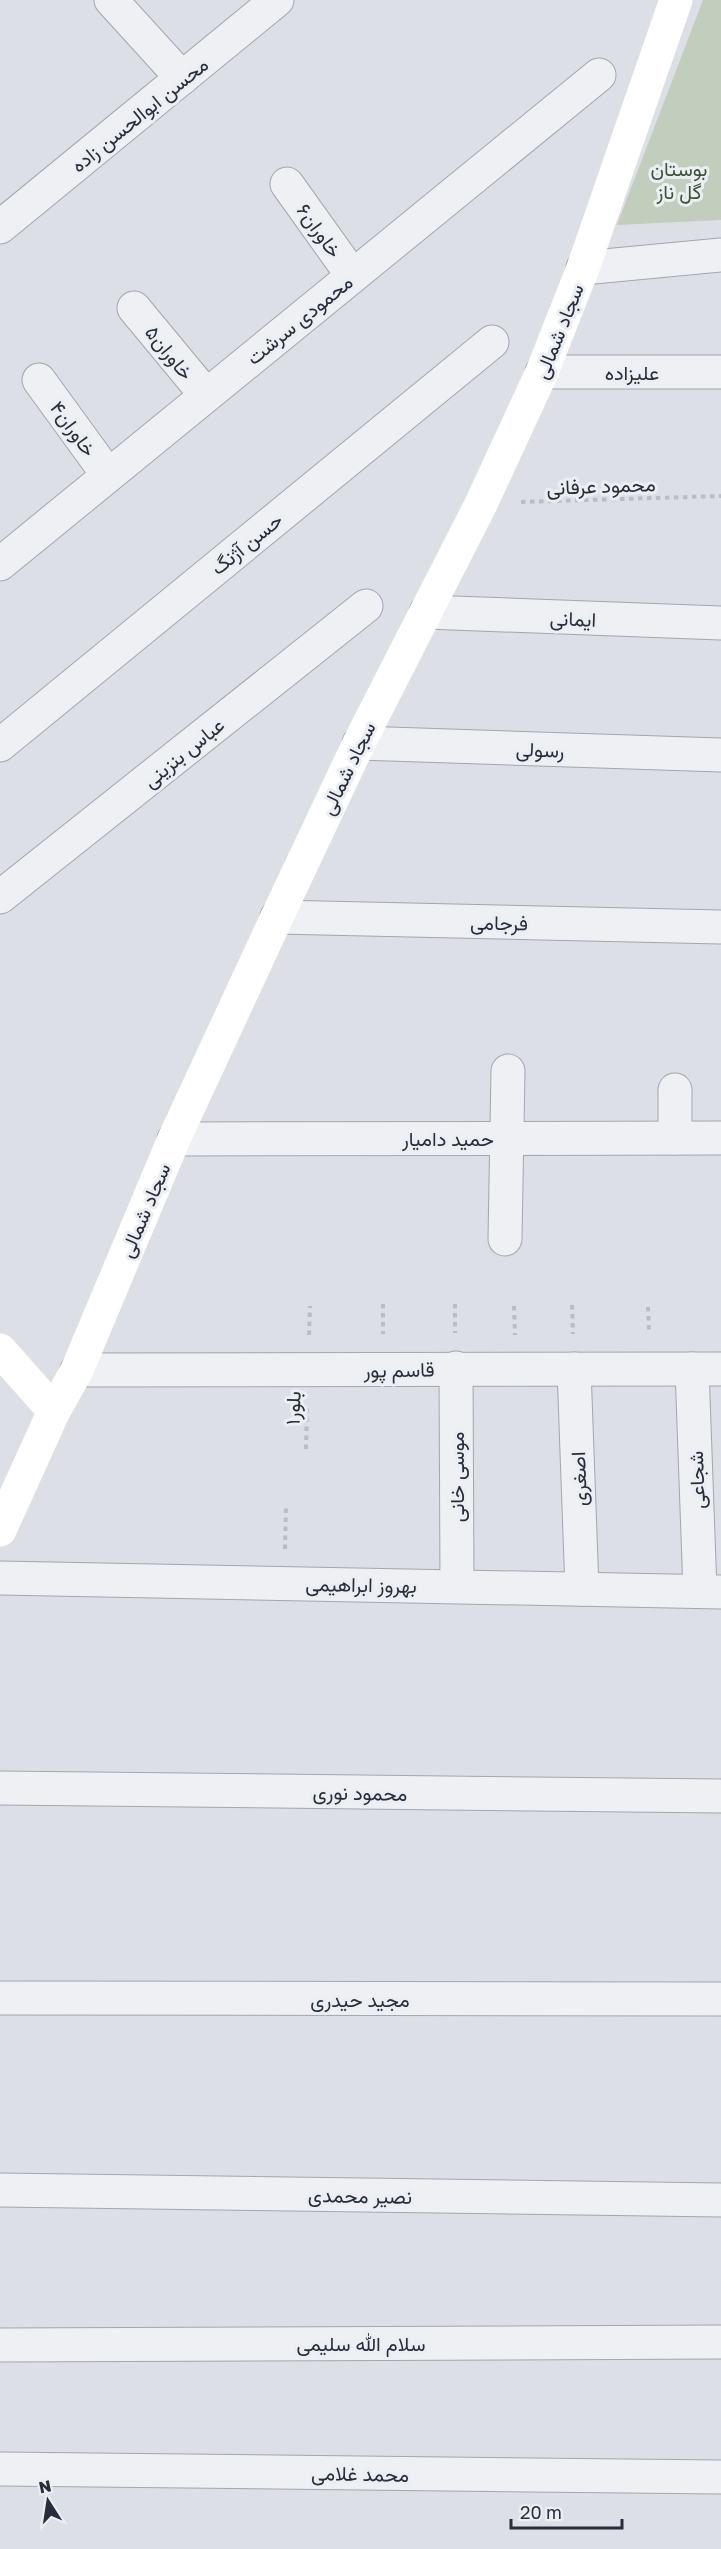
<svg xmlns="http://www.w3.org/2000/svg" width="721" height="2549" font-family="'Golos Text',Vazirmatn,sans-serif">
  <rect width="100%" height="100%" fill="#dcdfe5"/>
  <path fill="#c1cebd" d="M703,0H721V220L617,225Z"/>
  <g fill="none" stroke-linecap="round" stroke-linejoin="round">
    <g stroke="#a2a6ae" stroke-width="35">
      <g id="street">
        <path d="M111,0L182,78"/>
        <path d="M287,184L352,275"/>
        <path d="M0,227L277,0"/>
        <path d="M583,268L721,255"/>
        <path d="M134,308L206,395"/>
        <path d="M542,372H721"/>
        <path d="M39,380L108,475"/>
        <path d="M0,564L599,75"/>
        <path d="M426,612L721,623"/>
        <path d="M359,743L721,755"/>
        <path d="M0,745L492,342"/>
        <path d="M0,897L366,606"/>
        <path d="M277,917L721,927"/>
        <path d="M675,1090V1138"/>
        <path d="M174,1139L721,1138"/>
        <path d="M505,1239L508,1071"/>
        <path d="M456,1368L457,1586"/>
        <path d="M574,1369L582,1589"/>
        <path d="M692,1369L700,1591"/>
        <path d="M77,1370L721,1369"/>
        <path d="M0,1578L721,1592"/>
        <path d="M0,1788L721,1796"/>
        <path d="M0,1998L721,1999"/>
        <path d="M0,2190L721,2200"/>
        <path d="M0,2345L721,2342"/>
        <path d="M0,2469L721,2477"/>
      </g>
    </g>
    <g stroke="#babdc4" stroke-width="4" stroke-dasharray="4.5 4.5" stroke-linecap="butt">
      <path d="M521,502L721,496"/>
      <path d="M383,1304V1334"/>
      <path d="M455,1304V1333"/>
      <path d="M572,1305L573,1334"/>
      <path d="M514,1306L515,1335"/>
      <path d="M648,1307L649,1333"/>
      <path d="M309,1335L310,1306"/>
      <path d="M306,1449L307,1405"/>
      <path d="M285,1549L286,1504"/>
    </g>
    <use href="#street" stroke="#eef0f4" stroke-width="33"/>
    <g stroke="#fff" stroke-width="33">
      <path d="M0,1350L54,1411"/>
      <path d="M0,1530L54,1411L77,1370L174,1139L277,917L359,743L481,504L542,372L583,268L676,0"/>
    </g>
  </g>
  <g text-anchor="middle" dominant-baseline="central" stroke-width="6" stroke-linejoin="round" paint-order="stroke">
    <g font-size="20" fill="#272d3a" stroke="#ebeef3">
      <text transform="translate(139 114) rotate(-39)">محسن ابوالحسن زاده</text>
      <text transform="translate(320 230) rotate(54)">خاوران۶</text>
      <text transform="translate(299 319) rotate(-39)">محمودی سرشت</text>
      <text transform="translate(558 331) rotate(-68)">سجاد شمالی</text>
      <text transform="translate(170 352) rotate(51)">خاوران۵</text>
      <text x="632" y="372">علیزاده</text>
      <text transform="translate(74 428) rotate(54)">خاوران۴</text>
      <text transform="translate(601 485) rotate(-2)">محمود عرفانی</text>
      <text transform="translate(246 543) rotate(-39)">حسن آژنگ</text>
      <text transform="translate(573 618) rotate(2)">ایمانی</text>
      <text transform="translate(540 749) rotate(2)">رسولی</text>
      <text transform="translate(183 752) rotate(-39)">عباس بنزینی</text>
      <text transform="translate(347 768) rotate(-64)">سجاد شمالی</text>
      <text transform="translate(499 922) rotate(1)">فرجامی</text>
      <text x="448" y="1138">حمید دامیار</text>
      <text transform="translate(144 1210) rotate(-67)">سجاد شمالی</text>
      <text transform="translate(399 1369) rotate(-1)">قاسم پور</text>
      <text transform="translate(292 1408) rotate(-88)">بلور۱</text>
      <text transform="translate(456 1477) rotate(-90)">موسی خانی</text>
      <text transform="translate(578 1479) rotate(-92)">اصغری</text>
      <text transform="translate(696 1480) rotate(-92)">شجاعی</text>
      <text transform="translate(361 1584) rotate(1)">بهروز ابراهیمی</text>
      <text transform="translate(360 1792) rotate(1)">محمود نوری</text>
      <text x="360" y="1999">مجید حیدری</text>
      <text transform="translate(360 2195) rotate(1)">نصیر محمدی</text>
      <text x="361" y="2343">سلام الله سلیمی</text>
      <text transform="translate(360 2473) rotate(1)">محمد غلامی</text>
    </g>
    <g font-size="20" fill="#3a5535" stroke="#ebeef3">
      <text x="679" y="168">بوستان<tspan x="679" dy="23">گل ناز</tspan></text>
    </g>
  </g>
  <g transform="translate(48 2501) rotate(348)" stroke="#ebeef3" stroke-width="4.5" paint-order="stroke">
  <path d="M0-4.5L10 22L0 15L-10 22Z" fill="#272d3a"/>
  <text y="-9" font-size="16" font-weight="bold" text-anchor="middle" fill="#272d3a">N</text>
  </g>
  <path d="M511 2519v9h111v-9" fill="none" stroke="#272d3a" stroke-width="3"/>
  <text x="520" y="2519" font-size="18" fill="#272d3a" stroke="#ebeef3" stroke-width="4.5" paint-order="stroke">20 m</text>
</svg>
